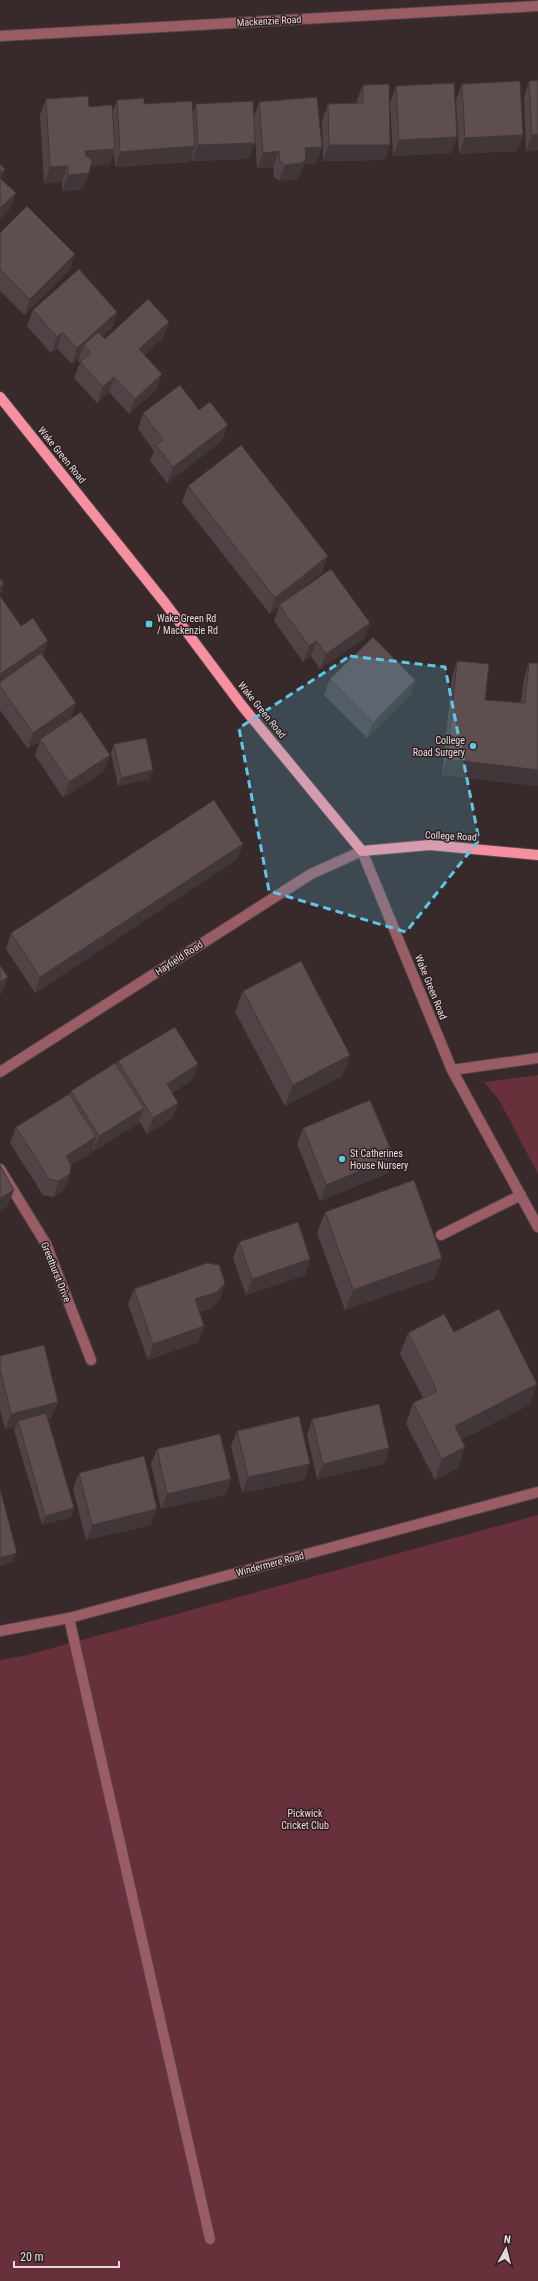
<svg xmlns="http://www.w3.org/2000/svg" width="538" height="2281" font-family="'Roboto Condensed',sans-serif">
  <rect width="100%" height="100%" fill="#38292b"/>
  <g fill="#67303a">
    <path d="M538,1075V1174L499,1100L484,1082Z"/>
    <path d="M538,1515V2281H0V1660L27,1655Z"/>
  </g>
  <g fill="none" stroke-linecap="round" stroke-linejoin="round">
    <g stroke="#544547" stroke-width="12">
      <g id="minor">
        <path d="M0,36L538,6"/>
        <path d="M452,1070L538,1058"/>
        <path d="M0,1072L311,874L362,851L452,1070L538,1227"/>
        <path d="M0,1169L46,1244L91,1360"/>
        <path d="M441,1235L521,1195"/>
        <path d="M69,1618L210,2239"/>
        <path d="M0,1631L69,1618L538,1492"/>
      </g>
    </g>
    <g stroke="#544547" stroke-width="12">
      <path id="major" d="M0,397L165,603L243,707L362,851L430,845L538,855"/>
    </g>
    <use href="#minor" stroke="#9a5c65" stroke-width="10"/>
    <use href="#major" stroke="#f690a0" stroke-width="10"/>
  </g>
  <g fill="#514345">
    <path d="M529,81L538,150L526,151L524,97Z"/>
    <path d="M462,84L523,135L517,151L459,154L456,100Z"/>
    <path d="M363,85L385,160L323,161L322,120L328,104L357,103V100Z"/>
    <path d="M396,86L457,137L451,153L393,156L390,102Z"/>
    <path d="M46,99L113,111L117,100L193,113L196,104L254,117L259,102L322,147L316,163L304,164L300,175L296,179L279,181L274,177L273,167L257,168L255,137L249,159L192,161V155L190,162L115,167L114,153L110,164L90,166L83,189L62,191V182L44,183L40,115Z"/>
    <path d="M0,233L70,269L24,315L0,291Z"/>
    <path d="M33,310L112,328L102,336L105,339L169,322L163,338L144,355L156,390L129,414L109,392L97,403L74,378L80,363L78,361L80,356L72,364L57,348L51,353L27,326Z"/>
    <path d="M143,413L222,441L167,483L150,461L154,451L138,429Z"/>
    <path d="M188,486L322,572L285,601L370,623L364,639L320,669L311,656L303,662L274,621L279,606L270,614L182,502Z"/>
    <path d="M0,596L21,626L43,656L71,719L110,755L104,771L63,798L35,755L40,741L28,749L0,710Z"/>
    <path d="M457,661L485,700L521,703L524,678L529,663L538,786L442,775L452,677Z"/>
    <path d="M330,679L415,680L410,696L367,738L324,695Z"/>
    <path d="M114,744L150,779L118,786L111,753Z"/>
    <path d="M243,844L237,859L35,993L6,949L11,933Z"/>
    <path d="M243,991L350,1055L342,1076L285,1106L235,1012Z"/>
    <path d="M118,1061L198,1064L192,1080L172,1093L178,1103L172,1118L147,1134L139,1121L138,1124L93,1151L92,1149L91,1153L71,1165L70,1174L64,1190L53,1197L43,1195L10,1143L16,1127L69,1094L71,1091L116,1065Z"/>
    <path d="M303,1128L388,1173L320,1201L297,1144Z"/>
    <path d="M325,1212L442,1258L434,1279L345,1310L317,1233Z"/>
    <path d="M239,1242L310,1259L305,1275L246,1295L233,1258Z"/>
    <path d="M225,1283L220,1299L211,1308L199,1312L204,1326L198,1342L148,1360L128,1304L134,1289Z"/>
    <path d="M454,1332L537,1384L529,1405L461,1440L458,1468L435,1480L406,1424L413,1403L423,1398L400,1354L408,1333Z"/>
    <path d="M0,1369L52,1417L48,1419L74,1508L71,1517L42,1525L14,1430L16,1427L5,1429L0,1409Z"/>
    <path d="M312,1419L389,1448L384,1464L317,1479L307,1435Z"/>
    <path d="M237,1431L304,1480L242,1493L231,1446Z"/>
    <path d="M157,1449L231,1479L225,1495L161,1509L151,1464Z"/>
    <path d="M79,1473L151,1525L86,1540L73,1489Z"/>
  </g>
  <g fill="#423738">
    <path d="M538,134V150L526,151L532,135Z"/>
    <path d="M523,135L517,151L459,154L465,138Z"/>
    <path d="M457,137L451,153L393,156L399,140Z"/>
    <path d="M255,143L249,159L192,161L198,145Z"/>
    <path d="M329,145H390L385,160L323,161Z"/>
    <path d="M195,146L190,162L115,167L120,152Z"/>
    <path d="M322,147L316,163L304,164L300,175L296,179L279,181L285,165L305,148Z"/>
    <path d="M115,149L110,164L80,167L85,151Z"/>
    <path d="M279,151L273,167L257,168L263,153Z"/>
    <path d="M68,166L62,182L44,183L50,167Z"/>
    <path d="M5,169L0,181V173Z"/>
    <path d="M89,173L83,189L62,191L68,175Z"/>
    <path d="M16,193L10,209L0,219V208Z"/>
    <path d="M75,254L70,269L24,315L30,299Z"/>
    <path d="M117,312L112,328L88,349L84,345L80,356L72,364L77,348Z"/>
    <path d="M169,322L163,338L133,365L139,349Z"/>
    <path d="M62,332L57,348L51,353L57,337Z"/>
    <path d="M162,374L156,390L129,414L135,399Z"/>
    <path d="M114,377L109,392L97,403L103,387Z"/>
    <path d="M228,425L222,441L167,483L173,467Z"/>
    <path d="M328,556L322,572L270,614L275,598Z"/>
    <path d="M4,584L0,595V587Z"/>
    <path d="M370,623L364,639L320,669L326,654Z"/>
    <path d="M48,641L43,657L0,686V674Z"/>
    <path d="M317,641L311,656L303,662L309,646Z"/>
    <path d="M415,680L410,696L367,738L373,723Z"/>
    <path d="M76,703L71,719L40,739V741L28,749L33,733Z"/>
    <path d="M110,755L104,771L63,798L69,782Z"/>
    <path d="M447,759L538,770V786L442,775Z"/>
    <path d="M153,770L150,779L118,786L121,778Z"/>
    <path d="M243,844L237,859L35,993L40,977Z"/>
    <path d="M8,977L2,993L0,994V982Z"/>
    <path d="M350,1055L342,1076L285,1106L293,1085Z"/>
    <path d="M198,1064L192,1080L161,1099L167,1084Z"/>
    <path d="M178,1103L172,1118L147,1134L153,1118Z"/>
    <path d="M144,1108L138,1124L93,1151L99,1136Z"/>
    <path d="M96,1137L91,1153L60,1172L66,1156Z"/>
    <path d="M394,1157L388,1173L320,1201L326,1185Z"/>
    <path d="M70,1174L64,1190L53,1197L59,1181Z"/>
    <path d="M14,1190L8,1206L0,1211V1198Z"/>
    <path d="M442,1258L434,1279L345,1310L353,1290Z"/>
    <path d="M310,1259L305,1275L246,1295L252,1279Z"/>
    <path d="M225,1283L220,1299L211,1308L189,1315L195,1299Z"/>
    <path d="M204,1326L198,1342L148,1360L153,1344Z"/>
    <path d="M537,1384L529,1405L447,1447L455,1426Z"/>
    <path d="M58,1402L52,1417L19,1426L18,1421L16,1427L5,1429L11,1414Z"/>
    <path d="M465,1447L458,1468L435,1480L442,1459Z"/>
    <path d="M389,1448L384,1464L317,1479L323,1464Z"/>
    <path d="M310,1464L304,1480L242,1493L248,1477Z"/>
    <path d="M231,1479L225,1495L161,1509L167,1494Z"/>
    <path d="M74,1508L71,1517L42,1525L45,1516Z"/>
    <path d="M157,1509L151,1525L86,1540L92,1525Z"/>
    <path d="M17,1553L13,1562L0,1566V1558Z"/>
  </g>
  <g fill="#5e4e50" stroke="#423738">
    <path d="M538,80V134L532,135L529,81Z"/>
    <path d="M520,81L523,135L465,138L462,84Z"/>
    <path d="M454,83L457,137L399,140L396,86Z"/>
    <path d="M389,84L390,145H329L328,104L363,103V85Z"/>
    <path d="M88,96L89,107L112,105L115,149L85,151L86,156L92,160L89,173L68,175V166L50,167L46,99Z"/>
    <path d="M317,97L322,147L305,148L306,159L302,163L285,165L280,161L279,151L263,153L259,102Z"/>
    <path d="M144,98V104L192,101L195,146L120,152L117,100Z"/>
    <path d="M253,101L255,143L198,145L196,104Z"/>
    <path d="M0,164L5,169L0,173Z"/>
    <path d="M0,178L16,193L0,208Z"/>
    <path d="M27,206L75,254L30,299L0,269V233Z"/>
    <path d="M79,269L117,312L77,348L62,332L57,337L33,310Z"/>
    <path d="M148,299L169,322L139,349L162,374L135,399L114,377L103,387L80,362L91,353L84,345L98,332L105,339Z"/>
    <path d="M180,385L199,410L210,402L228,425L173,467L156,445L163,440L143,413Z"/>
    <path d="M241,445L328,556L275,598L188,486Z"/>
    <path d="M331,569L370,623L326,654L317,641L309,646L279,605Z"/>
    <path d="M0,578L4,584L0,587Z"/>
    <path d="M0,596L21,626L33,618L48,641L0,674Z"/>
    <path d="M373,637L415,680L373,723L330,679Z"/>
    <path d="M41,653L76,703L33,733L0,686V682Z"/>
    <path d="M457,661L489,664L485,700L525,703L529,663H538V770L447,759Z"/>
    <path d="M81,712L110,755L69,782L40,739Z"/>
    <path d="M146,738L153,770L121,778L114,744Z"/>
    <path d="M214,800L243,844L40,977L11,933Z"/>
    <path d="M301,961L350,1055L293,1085L243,991Z"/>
    <path d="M0,965L8,977L0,982Z"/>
    <path d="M175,1027L198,1064L167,1084L178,1103L153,1118L118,1061Z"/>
    <path d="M115,1063L144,1108L99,1136L71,1091Z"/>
    <path d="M69,1094L96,1137L66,1156L71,1165L70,1174L59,1181L49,1179L16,1127Z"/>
    <path d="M370,1100L394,1157L326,1185L303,1128Z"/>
    <path d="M0,1165L14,1190L0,1198Z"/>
    <path d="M414,1180L442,1258L353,1290L325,1212Z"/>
    <path d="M298,1222L310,1259L252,1279L239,1242Z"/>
    <path d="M207,1263L219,1265L225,1283L217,1292L195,1299L204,1326L153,1344L134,1289Z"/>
    <path d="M499,1309L537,1384L455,1426L465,1447L442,1459L413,1403L437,1391L408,1333L444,1314L454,1332Z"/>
    <path d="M44,1345L58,1402L11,1414L0,1369V1356Z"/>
    <path d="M379,1404L389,1448L323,1464L312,1419Z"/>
    <path d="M46,1413L74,1508L45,1516L18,1421Z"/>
    <path d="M299,1416L310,1464L248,1477L237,1431Z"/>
    <path d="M220,1434L231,1479L167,1494L157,1449Z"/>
    <path d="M144,1456L157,1509L92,1525L79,1473Z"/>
    <path d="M0,1489L17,1553L0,1558Z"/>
  </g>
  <path fill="#5cc7e7" fill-opacity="0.2" stroke="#5cc7e7" stroke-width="3" stroke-dasharray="8 5" stroke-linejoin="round" d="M350,656L445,667L479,840L406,932L269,891L239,728Z"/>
  <g fill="#5cc7e7" stroke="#2e2022" stroke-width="1.5">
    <rect x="145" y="620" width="8" height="8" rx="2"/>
    <circle cx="473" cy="746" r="4"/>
    <circle cx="342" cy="1159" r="4"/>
  </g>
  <g text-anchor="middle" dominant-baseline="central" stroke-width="3" stroke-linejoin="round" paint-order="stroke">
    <g font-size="10" fill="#e4dadb" stroke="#2e2022">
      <text transform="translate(269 21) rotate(-3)">Mackenzie Road</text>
      <text transform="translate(62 455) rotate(51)">Wake Green Road</text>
      <text transform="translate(262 710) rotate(51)">Wake Green Road</text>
      <text transform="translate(451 836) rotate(3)">College Road</text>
      <text transform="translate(179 958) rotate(-33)">Hayfield Road</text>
      <text transform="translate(431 987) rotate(68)">Wake Green Road</text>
      <text transform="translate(56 1272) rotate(68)">Greethurst Drive</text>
      <text transform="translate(270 1564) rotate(-15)">Windermere Road</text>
    </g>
    <g font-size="10" fill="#e4dadb" stroke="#2e2022" text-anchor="start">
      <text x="157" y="618">Wake Green Rd<tspan x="157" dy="12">/ Mackenzie Rd</tspan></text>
      <text x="465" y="740" text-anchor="end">College<tspan x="465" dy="12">Road Surgery</tspan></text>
      <text x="350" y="1153">St Catherines<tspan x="350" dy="12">House Nursery</tspan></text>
    </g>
    <g font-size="10" fill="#efd4d7" stroke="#2e2022">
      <text x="305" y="1813">Pickwick<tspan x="305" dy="12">Cricket Club</tspan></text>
    </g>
  </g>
  <g transform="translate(506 2249) rotate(7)" stroke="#2e2022" stroke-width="3" paint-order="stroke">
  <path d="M0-3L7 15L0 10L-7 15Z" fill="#e4dadb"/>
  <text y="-6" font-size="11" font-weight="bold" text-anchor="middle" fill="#e4dadb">N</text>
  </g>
  <path d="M14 2261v6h105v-6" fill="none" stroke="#e4dadb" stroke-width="2"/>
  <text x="20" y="2261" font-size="12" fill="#e4dadb" stroke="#2e2022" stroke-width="3" paint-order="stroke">20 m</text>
</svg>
